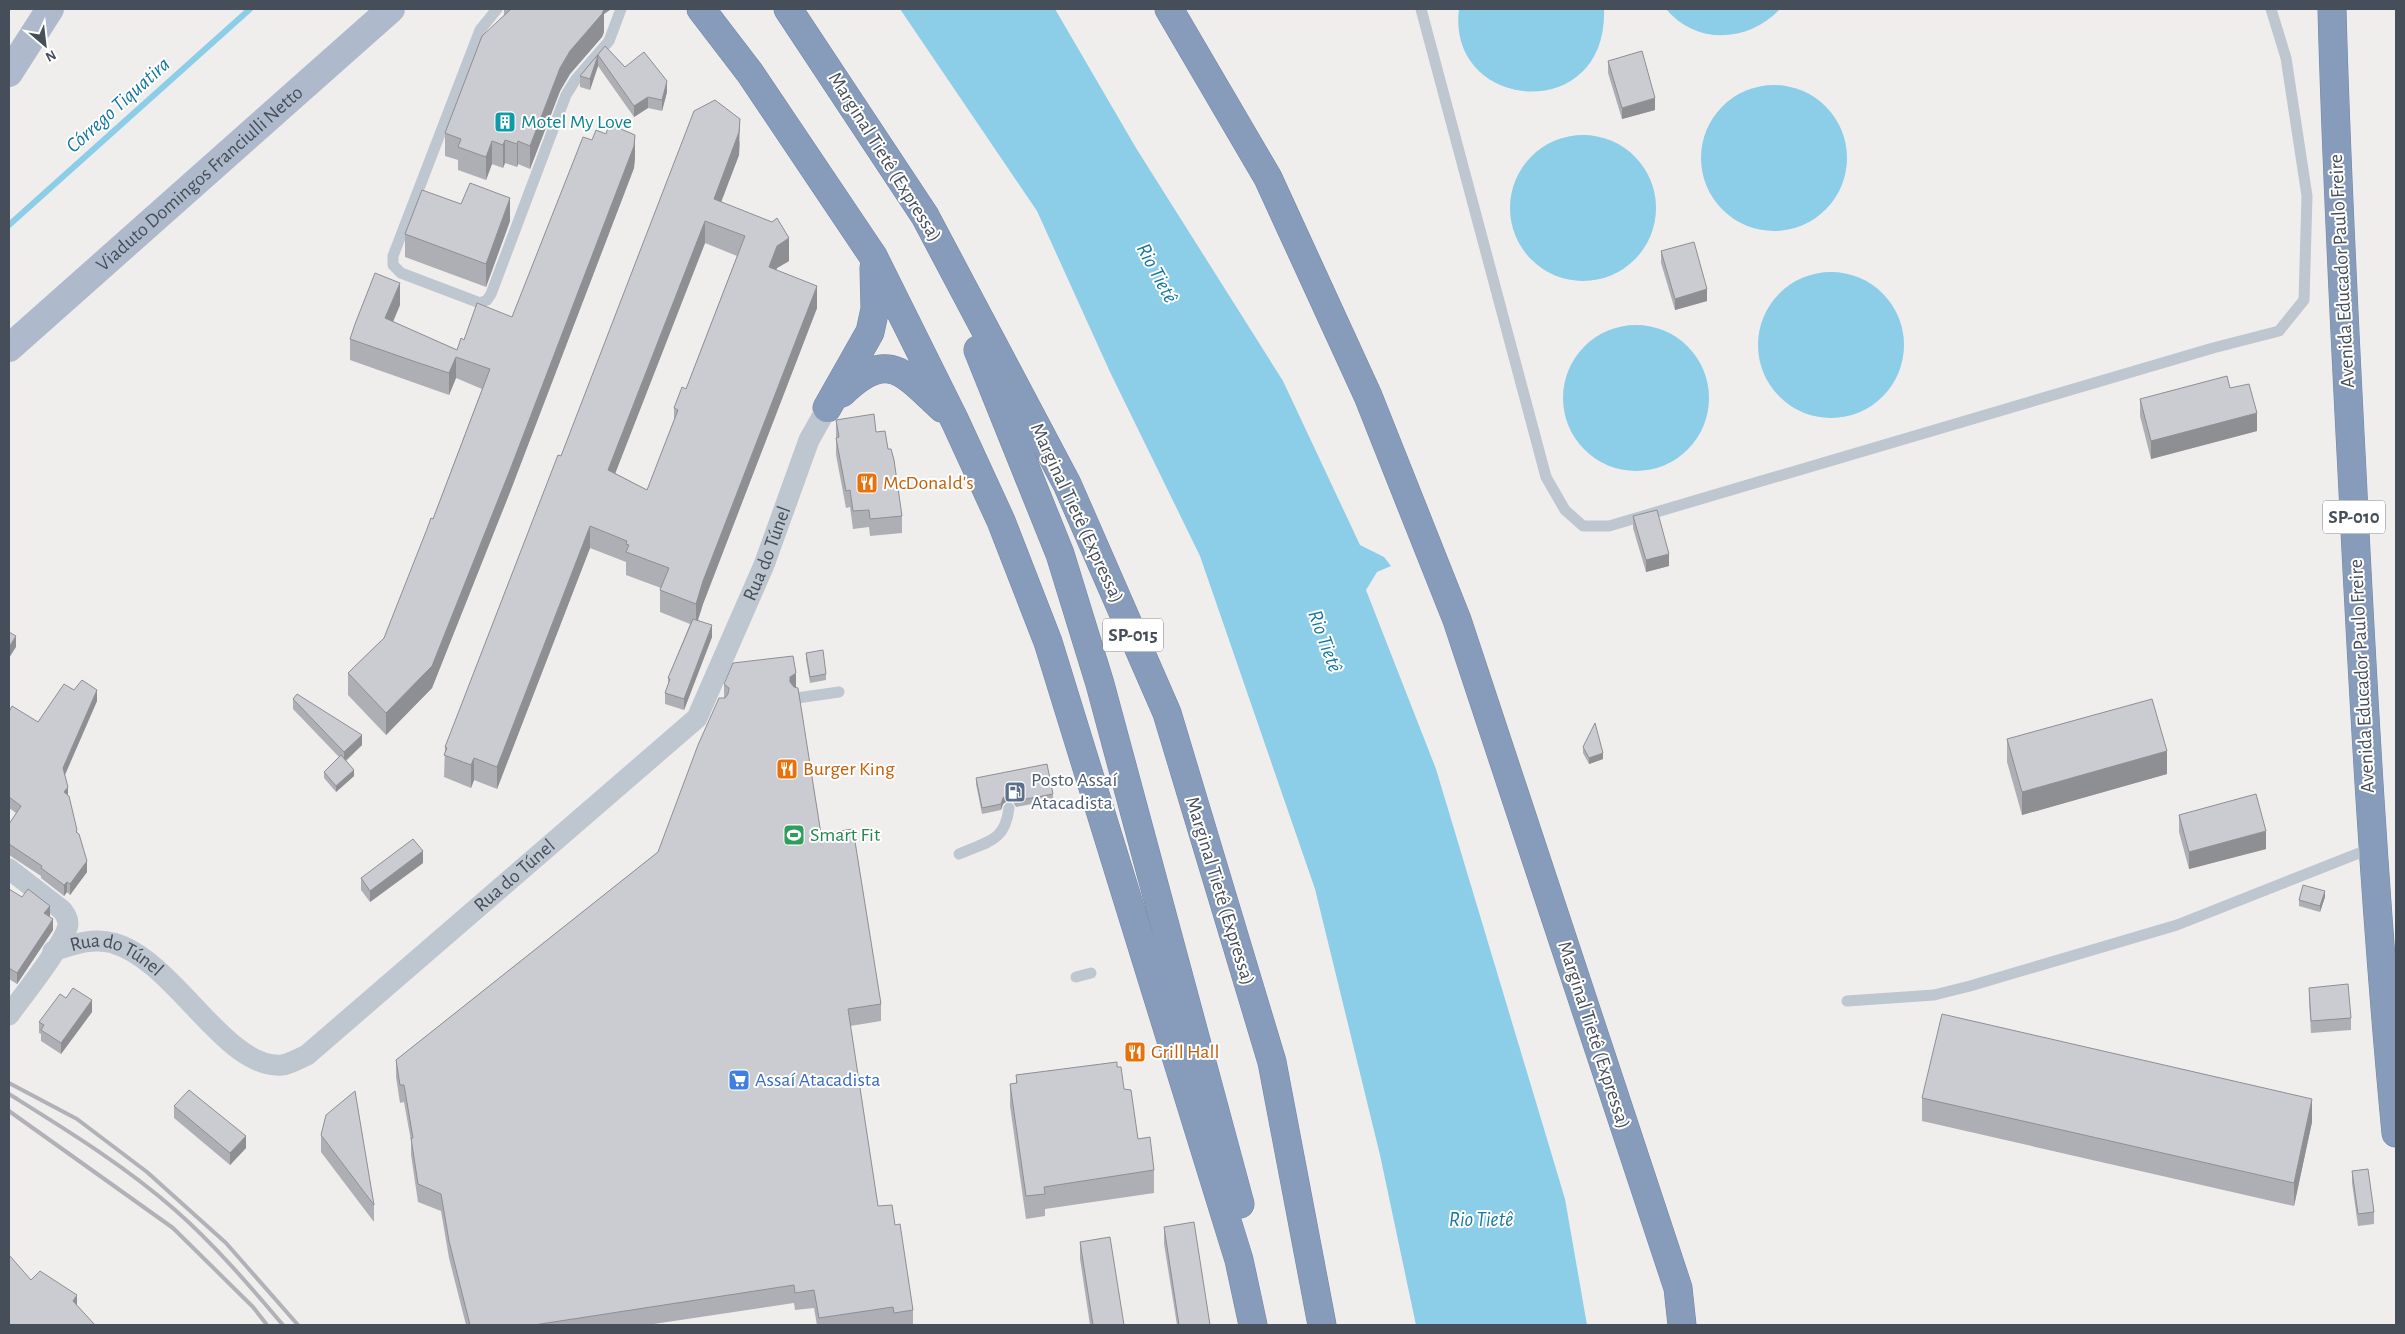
<svg xmlns="http://www.w3.org/2000/svg" width="2405" height="1334" font-family="'Alegreya Sans',sans-serif">
  <rect width="100%" height="100%" fill="#f0eded"/>
  <g fill="#8ccde7">
    <path d="M900,9H1055L1136,148L1283,381L1360,545L1384,557L1391,566L1377,572L1366,590L1436,769L1565,1199L1587,1325H1416L1380,1155L1315,889L1200,556L1110,372L1037,211Z"/>
    <path d="M1459,9H1604C1608,126 1446,112 1459,9Z"/>
    <path d="M1666,9H1780C1749,42 1697,46 1666,9Z"/>
    <circle cx="1774" cy="158" r="73"/>
    <circle cx="1583" cy="208" r="73"/>
    <circle cx="1831" cy="345" r="73"/>
    <circle cx="1636" cy="398" r="73"/>
  </g>
  <g fill="none" stroke-linecap="round" stroke-linejoin="round">
    <path stroke="#8ccde7" stroke-width="6" d="M9,225L250,9"/>
    <g stroke="#7287a5" stroke-width="29">
      <g id="highway">
        <path d="M701,9L750,73L873,256L955,421L1001,521L1048,642L1239,1260L1253,1325"/>
        <path d="M788,9L925,216L1067,484L1167,713L1272,1062L1322,1325"/>
        <path d="M1169,9L1268,178L1368,396L1457,620L1678,1288L1682,1325"/>
        <path d="M2332,9C2336,163 2344,318 2352,472C2363,693 2375,913 2396,1133"/>
        <path d="M978,350L1060,554L1100,684L1240,1204"/>
        <path d="M842,393C888,348 904,373 942,408"/>
        <path d="M827,408L870,332L875,309L874,268"/>
      </g>
    </g>
    <g stroke="#bec6cf" stroke-width="11">
      <path d="M497,9L480,30L393,256V265L401,273L480,303L487,300L491,294L566,95L576,79L609,41L621,9"/>
      <path d="M1421,9L1546,477L1565,510L1583,526H1609L2213,348L2279,331L2304,300L2307,196L2286,58L2271,9"/>
      <path d="M797,698L839,692"/>
      <path d="M959,854C988,841 1005,842 1009,808"/>
      <path d="M1076,977L1091,973"/>
      <path d="M1847,1001L1934,995L1970,986L2177,925L2372,848"/>
    </g>
    <g stroke="#bec6cf" stroke-width="21">
      <path d="M9,869L62,910C65,914 68,918 68,924C67,941 21,998 9,1015"/>
      <path id="s1" d="M53,951C72,945 93,937 113,943C175,960 225,1070 282,1065C290,1064 300,1058 307,1055L697,718L764,565L809,440L827,408"/>
    </g>
    <g stroke="#aebacb" stroke-width="28">
      <path d="M9,73L50,9"/>
      <path id="s2" d="M9,348L391,9"/>
    </g>
    <use href="#highway" stroke="#879cba" stroke-width="28"/>
    <g stroke="#b0b2b7" stroke-width="4">
      <path d="M9,1083L77,1119L147,1172L226,1243L298,1325"/>
      <path d="M9,1094C65,1129 124,1165 174,1209C214,1244 249,1285 283,1325"/>
      <path d="M9,1111L173,1228L253,1307L267,1325"/>
    </g>
  </g>
  <g fill="#aeafb5" fill-rule="evenodd">
    <path d="M504,9H611L604,14V32L602,37L570,74L560,91L530,169L518,164L517,167L505,163L503,168L492,164L486,180L458,170V160L445,156V133L504,15Z"/>
    <path d="M605,46L625,67L667,92L662,111L648,108L634,117L598,66L590,90L580,87V76Z"/>
    <path d="M1608,61L1655,110L1622,119L1608,73Z"/>
    <path d="M740,141L739,155L721,201L789,261L777,268L776,270L817,308L703,604L698,620L712,637L684,710L665,704V693L668,684V678L690,624L660,612V590L661,588L626,575V562L590,548L497,789L474,780L471,788L444,777L445,747L561,456ZM705,243L737,256L686,389L674,408V421L647,490L615,473Z"/>
    <path d="M635,157L634,168L510,492L432,688L386,735L348,695V673L384,638L433,519L482,389L456,378L449,395L350,360V339L400,305L393,322L457,350L464,340L512,317Z"/>
    <path d="M510,221L486,287L405,257V234Z"/>
    <path d="M1661,251L1707,301L1675,310L1661,263Z"/>
    <path d="M2230,388L2257,431L2151,459L2140,416V399Z"/>
    <path d="M836,420L876,432L888,449L902,516V533L870,536L869,527L853,529L850,507L846,508L836,455Z"/>
    <path d="M1633,516L1669,566L1646,572L1633,528Z"/>
    <path d="M806,653L826,674V680L810,683L806,659Z"/>
    <path d="M724,684L796,688L821,834L881,1004V1021L850,1026L878,1206L895,1225L913,1310V1325H817L814,1308L795,1310L794,1303L647,1325H466L449,1258L441,1211L418,1202L411,1155V1141L404,1102L400,1103L396,1077V1060L658,852L724,698Z"/>
    <path d="M74,690L97,701L65,775L68,795L87,872L70,895L67,892L64,896L41,878V876L9,855V824L16,813L9,808V712L38,722Z"/>
    <path d="M293,699L362,745L346,761L354,776L336,792L324,778V772L339,757L293,709Z"/>
    <path d="M2007,739L2167,774L2022,815L2007,762Z"/>
    <path d="M1583,747L1603,759L1589,764L1583,753Z"/>
    <path d="M976,778L1053,794V800L1016,807L1013,802L1007,801L1003,804L1001,810L982,814L976,784Z"/>
    <path d="M2179,815L2266,849L2189,869L2179,832Z"/>
    <path d="M423,863L370,902L361,890V878Z"/>
    <path d="M9,889L49,917L53,930L17,984L9,979Z"/>
    <path d="M2325,897L2320,912L2299,906V900Z"/>
    <path d="M2309,988L2351,1018V1030L2311,1033L2309,999Z"/>
    <path d="M66,998L92,1012L61,1054L41,1041V1034L39,1033V1022Z"/>
    <path d="M1117,1067L1138,1139L1154,1170V1193L1045,1209V1216L1026,1219L1010,1106V1084L1016,1083V1075Z"/>
    <path d="M1922,1098L2312,1122L2294,1206L1922,1121Z"/>
    <path d="M174,1106L246,1148L230,1165L174,1118Z"/>
    <path d="M321,1135L374,1205V1222L321,1152Z"/>
    <path d="M2352,1171L2374,1212V1224L2358,1226L2352,1183Z"/>
    <path d="M1164,1227L1210,1325H1177L1164,1244Z"/>
    <path d="M1080,1242L1124,1325H1090L1080,1259Z"/>
  </g>
  <g fill="#8d8f93">
    <path d="M595,9H611L604,14V32L602,37L570,74L560,91L530,169V146L560,68Z"/>
    <path d="M598,55V66L590,90V79Z"/>
    <path d="M667,81V92L662,111V100Z"/>
    <path d="M648,97V108L634,117V106Z"/>
    <path d="M1655,98V110L1622,119V108Z"/>
    <path d="M740,119L739,155L714,221V199Z"/>
    <path d="M635,135V157L634,168L510,492L432,688L386,735V713Z"/>
    <path d="M505,140V163L503,168V145Z"/>
    <path d="M492,141V164L486,180V157Z"/>
    <path d="M518,141V164L517,167V144Z"/>
    <path d="M510,198V221L486,287V264Z"/>
    <path d="M705,221V243L608,492V470Z"/>
    <path d="M789,238V261L777,268L769,290V267L777,246Z"/>
    <path d="M400,283V305L385,340V318Z"/>
    <path d="M817,286V308L703,604L696,626V604L703,581Z"/>
    <path d="M1707,289V301L1675,310V299Z"/>
    <path d="M456,357V378L449,395V373Z"/>
    <path d="M2257,413V431L2151,459V441Z"/>
    <path d="M590,526V548L497,789V767Z"/>
    <path d="M1669,554V566L1646,572V560Z"/>
    <path d="M712,625V637L684,710V699Z"/>
    <path d="M16,636V647L9,658V647Z"/>
    <path d="M796,673V691L790,682V677Z"/>
    <path d="M97,690V701L63,779V768Z"/>
    <path d="M362,735V745L344,762V752Z"/>
    <path d="M2167,751V774L2022,815V792Z"/>
    <path d="M1603,753V759L1589,764V758Z"/>
    <path d="M474,758V780L471,788V765Z"/>
    <path d="M354,770V776L336,792V786Z"/>
    <path d="M68,787V798L64,792Z"/>
    <path d="M1007,795V801L1003,804L1001,810V804L1003,798Z"/>
    <path d="M2266,831V849L2189,869V852Z"/>
    <path d="M423,851V863L370,902V891Z"/>
    <path d="M87,861V872L70,895V884Z"/>
    <path d="M67,882V892L64,896V885Z"/>
    <path d="M2325,891V897L2320,912V906Z"/>
    <path d="M50,906V916L44,924V913Z"/>
    <path d="M53,919V930L17,984V973Z"/>
    <path d="M92,1000V1012L61,1054V1043Z"/>
    <path d="M2312,1099V1122L2294,1206V1183Z"/>
    <path d="M246,1136V1148L230,1165V1153Z"/>
    <path d="M77,1295V1307L73,1301Z"/>
  </g>
  <g fill="#caccd2" stroke="#8d8f93" fill-rule="evenodd">
    <path d="M511,9H604L602,14L570,51L560,68L530,146L518,141L517,144L505,140L503,145L492,141L486,157L458,147L461,139L445,133L482,36Z"/>
    <path d="M605,46L625,67L644,52L667,81L662,100L648,97L634,106L598,55L590,79L580,76Z"/>
    <path d="M1642,51L1655,98L1622,108L1608,61Z"/>
    <path d="M715,100L740,119L739,132L714,199L772,222L777,218L789,238L777,246L769,267L817,286L703,581L696,604L660,590L669,568L626,552L629,545L626,544L627,541L590,526L497,767L474,758L471,765L444,755L447,748L445,747L558,455L561,456L694,111ZM705,221L745,236L686,389L682,387L674,408L678,410L647,490L608,470Z"/>
    <path d="M609,124L635,135L634,146L510,470L432,666L386,713L348,673L384,638L427,529L431,518L433,519L490,369L456,357L449,373L416,362L350,339L355,324L375,273L400,283L385,318L457,350L461,338L464,340L477,303L512,317L583,137L592,140L596,130L606,134Z"/>
    <path d="M470,183L510,198L486,264L405,234L422,190L461,204Z"/>
    <path d="M1694,242L1707,289L1675,299L1661,251Z"/>
    <path d="M2227,376L2230,388L2249,384L2257,413L2151,441L2140,399Z"/>
    <path d="M874,414L876,432L885,431L888,449H891L894,460L902,516L870,519L869,510L853,511L850,490L846,491L836,438L839,437L836,420Z"/>
    <path d="M1657,510L1669,554L1646,560L1633,516Z"/>
    <path d="M693,619L712,625L684,699L665,693L670,679L668,678Z"/>
    <path d="M9,632L16,636L9,647Z"/>
    <path d="M823,650L826,674L810,677L806,653Z"/>
    <path d="M793,656L796,673L790,677V682L794,687L798,688L821,834L853,829L881,1004L848,1009L878,1206L892,1205L895,1225L900,1224L913,1310L894,1313L893,1307L819,1318L814,1290L795,1293L794,1285L534,1325H470L449,1241L441,1194L418,1184L411,1138H413L404,1085H400L396,1060L658,852L698,745L719,698H725L728,694L729,688L724,684L733,663Z"/>
    <path d="M82,680L97,690L63,768L68,787L64,792L69,796L77,830L76,832L79,834L87,861L70,884L67,882L64,885L41,868L42,866L9,844V824L21,806L9,797V712L12,706L38,722L64,684L74,690Z"/>
    <path d="M297,694L362,735L344,752L293,699Z"/>
    <path d="M2152,699L2167,751L2022,792L2007,739Z"/>
    <path d="M1595,723L1603,753L1589,758L1583,747Z"/>
    <path d="M341,755L354,770L336,786L324,772Z"/>
    <path d="M1047,764L1053,794L1016,801L1013,796L1007,795L1003,798L1001,804L982,808L976,778Z"/>
    <path d="M2256,794L2266,831L2189,852L2179,815Z"/>
    <path d="M413,839L423,851L370,891L361,878Z"/>
    <path d="M2303,885L2325,891L2320,906L2299,900Z"/>
    <path d="M9,889L22,897L28,889L50,906L44,913L53,919L17,973L9,968Z"/>
    <path d="M2348,984L2351,1018L2311,1021L2309,988Z"/>
    <path d="M73,988L92,1000L61,1043L41,1030L44,1025L39,1022L60,994L66,998Z"/>
    <path d="M1942,1014L2312,1099L2294,1183L1922,1098Z"/>
    <path d="M1117,1062V1067H1121L1124,1089L1131,1090L1138,1139L1150,1137L1154,1170L1044,1187L1045,1194L1026,1196L1010,1084L1017,1083L1016,1075Z"/>
    <path d="M189,1090L246,1136L230,1153L174,1106Z"/>
    <path d="M355,1091L374,1205L321,1135L326,1115Z"/>
    <path d="M2368,1169L2374,1212L2358,1214L2352,1171Z"/>
    <path d="M1194,1222L1210,1325H1179L1164,1227Z"/>
    <path d="M1110,1237L1124,1325H1093L1080,1242Z"/>
    <path d="M9,1255L31,1280L40,1271L77,1295L73,1301L95,1325H9Z"/>
  </g>
  <defs>
    <g id="building-square" transform="scale(1.125)"><rect x="-9" y="-9" width="18" height="18" rx="4" fill="#0f9aa8" stroke="#fff"/><path d="M-4-6H4V6H1V3H-1V6H-4ZM-2.5-4.3h1.7v1.8h-1.7ZM.8-4.3h1.7v1.8H.8ZM-2.5-1h1.7V.8h-1.7ZM.8-1h1.7V.8H.8Z" fill="#fff"/></g>
    <g id="restaurant-square" transform="scale(1.125)"><rect x="-9" y="-9" width="18" height="18" rx="4" fill="#e8710a" stroke="#fff"/><path d="M-5-6h1v4h1v-4h1v4h1v-4h1v5L-1.5 .5V6h-2V.5L-5-1ZM5-6V6H3V1.5H1.5Q1.5-4 5-6Z" fill="#fff"/></g>
    <g id="fuel-square" transform="scale(1.125)"><rect x="-9" y="-9" width="18" height="18" rx="4" fill="#5c6f8a" stroke="#fff"/><path d="M-5.5-6h7V0h2V4h1.3V-2.5L3-4.5l.8-.8L6-3V5H2.5V1h-1V6h-7ZM-4.2-4.7v3.2H.2V-4.7Z" fill="#fff"/></g>
    <g id="stadium-square" transform="scale(1.125)"><rect x="-9" y="-9" width="18" height="18" rx="4" fill="#2e9e5b" stroke="#fff"/><path d="M0-5a6.5 5 0 1 0 0 10a6.5 5 0 1 0 0-10ZM-3.5-1.8h7v3.6h-7Z" fill="#fff"/></g>
    <g id="supermarket-square" transform="scale(1.125)"><rect x="-9" y="-9" width="18" height="18" rx="4" fill="#3f7fe0" stroke="#fff"/><path d="M-6-5.5h2.5l.6 2H6L4.5 2H-2.5L-4.4-4H-6ZM-1.5 3.2a1.3 1.3 0 1 0 .1 0ZM3 3.2a1.3 1.3 0 1 0 .1 0Z" fill="#fff"/></g>
  </defs>
  <g fill-rule="evenodd">
    <use href="#building-square" x="505" y="122"/>
    <use href="#restaurant-square" x="867" y="483"/>
    <use href="#restaurant-square" x="787" y="769"/>
    <use href="#fuel-square" x="1015" y="792"/>
    <use href="#stadium-square" x="794" y="835"/>
    <use href="#restaurant-square" x="1135" y="1052"/>
    <use href="#supermarket-square" x="739" y="1080"/>
  </g>
  <g text-anchor="middle" dominant-baseline="central" stroke-width="4" stroke-linejoin="round" paint-order="stroke">
    <g fill="#fff" stroke="#7e848b" stroke-width="1">
      <rect x="2323" y="500.5" width="62" height="33" rx="4"/>
      <rect x="1103" y="618.5" width="60" height="33" rx="4"/>
    </g>
    <g font-size="19" font-weight="bold" fill="#464f59">
      <text x="2354" y="517">SP-010</text>
      <text x="1133" y="635">SP-015</text>
    </g>
    <g font-size="20" fill="#0d838f" stroke="#fff" text-anchor="start">
      <text x="521" y="122">Motel My Love</text>
    </g>
    <g font-size="20" fill="#464f59" stroke="#fff">
      <text transform="translate(885 157) rotate(58)">Marginal Tietê (Expressa)</text>
      <text stroke="none"><textPath href="#s2" startOffset="255">Viaduto Domingos Franciulli Netto</textPath></text>
      <text transform="translate(2342 271) rotate(-93)">Avenida Educador Paulo Freire</text>
      <text transform="translate(1077 513) rotate(65)">Marginal Tietê (Expressa)</text>
      <text stroke="none"><textPath href="#s1" startOffset="996">Rua do Túnel</textPath></text>
      <text transform="translate(2362 676) rotate(-93)">Avenida Educador Paulo Freire</text>
      <text stroke="none"><textPath href="#s1" startOffset="576">Rua do Túnel</textPath></text>
      <text transform="translate(1220 891) rotate(73)">Marginal Tietê (Expressa)</text>
      <text stroke="none"><textPath href="#s1" startOffset="68">Rua do Túnel</textPath></text>
      <text transform="translate(1594 1035) rotate(72)">Marginal Tietê (Expressa)</text>
    </g>
    <g font-size="20" fill="#c56008" stroke="#fff" text-anchor="start">
      <text x="883" y="483">McDonald's</text>
      <text x="803" y="769">Burger King</text>
      <text x="1151" y="1052">Grill Hall</text>
    </g>
    <g font-size="20" fill="#4e5e75" stroke="#fff" text-anchor="start">
      <text x="1031" y="780">Posto Assaí<tspan x="1031" dy="23">Atacadista</tspan></text>
    </g>
    <g font-size="20" fill="#27864d" stroke="#fff" text-anchor="start">
      <text x="810" y="835">Smart Fit</text>
    </g>
    <g font-size="20" fill="#366cbe" stroke="#fff" text-anchor="start">
      <text x="755" y="1080">Assaí Atacadista</text>
    </g>
    <g font-size="21" font-style="italic" fill="#14779f" stroke="#fff">
      <text transform="translate(118 105) rotate(-42)">Córrego Tiquatira</text>
      <text transform="translate(1157 273) rotate(62)">Rio Tietê</text>
      <text transform="translate(1325 641) rotate(70)">Rio Tietê</text>
      <text x="1481" y="1219">Rio Tietê</text>
    </g>
  </g>
  <rect width="2405" height="1334" fill="none" stroke="#464f59" stroke-width="20"/>
  <g transform="translate(45 45) rotate(152)" stroke="#ffffff" stroke-width="4" paint-order="stroke">
  <path d="M0-4L9 19L0 12L-9 19Z" fill="#464f59"/>
  <text y="-8" font-size="14" font-weight="bold" text-anchor="middle" fill="#464f59">N</text>
  </g>
</svg>
